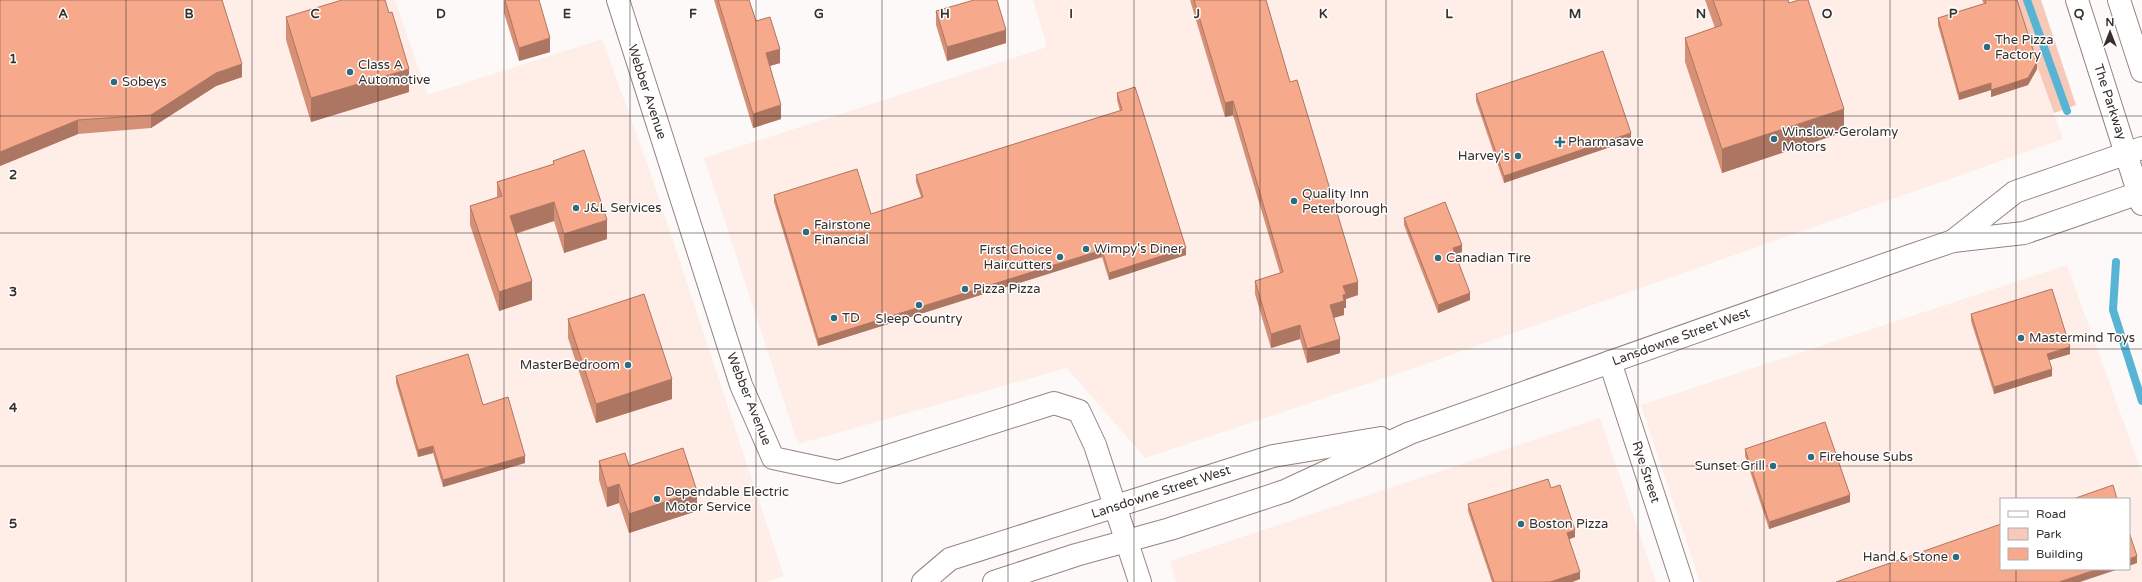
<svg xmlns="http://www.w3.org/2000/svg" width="2142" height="582" font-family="'Varela Round',sans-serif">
  <rect width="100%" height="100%" fill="#fdf9f8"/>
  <g fill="#ffeee8" fill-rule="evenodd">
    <path d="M0,0H395L428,95L602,39L652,177L784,576L767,582H0Z"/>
    <path d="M1033,0H2013L2063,139L1417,367L1145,458L1067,368L798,444L704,158L1047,47Z"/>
    <path d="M2067,265L2142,473V582H1700L1641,405ZM2001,499H2129V569H2001Z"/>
    <path d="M1600,418L1656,582H1176L1170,561Z"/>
  </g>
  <path fill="#f7c9b8" d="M2013,0H2041L2076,105L2054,113Z"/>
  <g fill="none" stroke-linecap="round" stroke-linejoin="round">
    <g stroke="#57b4d5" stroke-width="8">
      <path d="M2027,0L2067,111"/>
      <path d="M2116,262L2113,310L2142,401"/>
    </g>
    <g stroke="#97857f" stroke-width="24">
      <g id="minor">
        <path d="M618,0L741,385L773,458L838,472L1054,403L1079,411L1095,445L1140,582"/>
        <path d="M1610,362L1682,582"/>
      </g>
    </g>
    <g stroke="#97857f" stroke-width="24">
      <g id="major">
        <path d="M2077,0L2142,204"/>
        <path d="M2119,0L2142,71"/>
        <path d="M1953,241L2015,192L2142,148"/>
        <path d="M923,582L950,559L1273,456L1381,438"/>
        <path d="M994,582L1076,555L1170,529L1285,491L1410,433L1912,255L1953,241L2024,233L2142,192"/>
      </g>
    </g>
    <use href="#minor" stroke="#fff" stroke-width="22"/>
    <use href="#major" stroke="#fff" stroke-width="22"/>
  </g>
  <g fill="#d49178">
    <path d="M0,0L242,77L216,86L151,128L78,134L0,166Z"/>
    <path d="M504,0L550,52L519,61L504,13Z"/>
    <path d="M714,0H749L756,21L780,63L770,66L781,119L753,128Z"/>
    <path d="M1190,0H1266L1290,82L1358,295L1346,299V308H1344V315L1333,318L1340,353L1307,363L1300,339L1271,348L1255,294V281L1280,273L1233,115L1225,117Z"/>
    <path d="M1705,0H1788L1844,132L1722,173L1685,62V38L1715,28Z"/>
    <path d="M1982,0H2017L2037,69L2028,85L1991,97V90L1959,100L1938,25V18L1984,4Z"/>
    <path d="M936,11L1006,43L947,61L936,25Z"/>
    <path d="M286,17L409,92L311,122L286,40Z"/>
    <path d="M1117,93L1186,255L1109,280L1102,257L818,346L774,202V195L871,214L921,197L916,182V175L1120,111L1117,100Z"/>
    <path d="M1476,94L1631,140L1504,183L1476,101Z"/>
    <path d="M553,161L607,239L564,253L554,221L516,234L532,300L499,311L470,225V206L497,197V182L553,165Z"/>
    <path d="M1404,218L1462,252L1455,254L1470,300L1438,313L1404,225Z"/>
    <path d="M1971,314L2070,354L2049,360L2052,376L1994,394L1971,321Z"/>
    <path d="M568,319L672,399L596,423L568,338Z"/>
    <path d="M396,376L483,405L525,463L443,487L433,453L418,457L396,383Z"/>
    <path d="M1745,449L1850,502L1769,529L1745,456Z"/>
    <path d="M599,461L629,466L697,511L629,533L619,503L607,507L599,480Z"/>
    <path d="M1551,488L1575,537L1569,539L1580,579L1572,582H1492L1468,511V504Z"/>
  </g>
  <g fill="#ad7662">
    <path d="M1006,30V43L947,61V47Z"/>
    <path d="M550,38V52L519,61V48Z"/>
    <path d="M780,49V63L766,67V53Z"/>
    <path d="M2037,62V69L2028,85L1991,97V90Z"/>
    <path d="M242,64V77L216,86L151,128V115L216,73Z"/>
    <path d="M409,69V92L311,122V98Z"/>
    <path d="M1991,83V90L1959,100V93Z"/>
    <path d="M1233,101V115L1225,117V103Z"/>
    <path d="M781,105V119L753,128V114Z"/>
    <path d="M1844,109V132L1722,173V149Z"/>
    <path d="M78,120V134L0,166V152Z"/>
    <path d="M1631,133V140L1504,183V176Z"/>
    <path d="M554,202V221L510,235V216Z"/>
    <path d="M607,220V239L564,253V234Z"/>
    <path d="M1462,245V252L1453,255V248Z"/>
    <path d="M1186,248V255L1109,280V273Z"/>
    <path d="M1102,250V257L818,346V339Z"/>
    <path d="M532,281V300L499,311V292Z"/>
    <path d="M1358,282V295L1346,299V308H1344V315L1330,319V305L1343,286Z"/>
    <path d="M1470,293V300L1438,313V305Z"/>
    <path d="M1300,325V339L1271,348V334Z"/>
    <path d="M1340,339V353L1307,363V349Z"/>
    <path d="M2070,347V354L2047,361V354Z"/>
    <path d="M2052,369V376L1994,394V387Z"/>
    <path d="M672,379V399L596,423V404Z"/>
    <path d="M433,446V453L418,457V450Z"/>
    <path d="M525,456V463L443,487V480Z"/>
    <path d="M619,484V503L607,507V488Z"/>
    <path d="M697,491V511L629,533V514Z"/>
    <path d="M1850,495V502L1769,529V522Z"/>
    <path d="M1575,530V537L1567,540V533Z"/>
    <path d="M2137,556V563L2129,566V559Z"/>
    <path d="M2098,569H2119L2080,582H2059Z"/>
    <path d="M1580,572V579L1572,582H1550Z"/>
  </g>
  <g fill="#f7a98c" stroke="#ad7662">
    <path d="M0,0H222L242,64L216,73L151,115L78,120L0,152Z"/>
    <path d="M342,0H385L389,13L392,12L409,69L311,98L286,17Z"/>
    <path d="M505,0H539L550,38L519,48Z"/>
    <path d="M718,0H749L756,21L770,17L780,49L766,53L781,105L753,114Z"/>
    <path d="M974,0H997L1006,30L947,47L936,11Z"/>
    <path d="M1194,0H1266L1290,82L1297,80L1358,282L1343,286L1346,294L1343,295L1344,301L1330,305L1340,339L1307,349L1300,325L1271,334L1255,281L1283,272L1233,101L1225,103Z"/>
    <path d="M1713,0H1788L1789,3L1799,0H1808L1844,109L1722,149L1685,38L1722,25Z"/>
    <path d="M1985,0H2017L2037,62L2028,78L1991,90V83L1959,93L1938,18L1986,3Z"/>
    <path d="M1603,51L1631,133L1504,176L1476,94Z"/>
    <path d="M1135,87L1186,248L1109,273L1102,250L818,339L774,195L857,169L871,214L923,197L916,175L1122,110L1117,93Z"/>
    <path d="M584,150L607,220L564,234L554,202L510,216L532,281L499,292L470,206L502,196L497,182L554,164L553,161Z"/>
    <path d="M1445,202L1462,245L1453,248L1470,293L1438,305L1404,218Z"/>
    <path d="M2052,289L2070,347L2047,354L2052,369L1994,387L1971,314Z"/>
    <path d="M644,294L672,379L596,404L568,319Z"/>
    <path d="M468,354L483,405L508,397L525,456L443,480L433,446L418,450L396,376Z"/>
    <path d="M1825,422L1850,495L1769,522L1745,449Z"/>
    <path d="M683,448L697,491L629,514L619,484L607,488L599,461L625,453L629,466Z"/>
    <path d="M1548,479L1551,488L1560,485L1575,530L1567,533L1580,572L1550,582H1494L1468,504Z"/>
    <path d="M2113,485L2117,499H2073Z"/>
    <path d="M2001,524V569H2098L2059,582H1836Z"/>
    <path d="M2129,532L2137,556L2129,559Z"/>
  </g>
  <path fill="none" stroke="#37302d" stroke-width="1" stroke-opacity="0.55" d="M126,0V582M252,0V582M378,0V582M504,0V582M630,0V582M756,0V582M882,0V582M1008,0V582M1134,0V582M1260,0V582M1386,0V582M1512,0V582M1638,0V582M1764,0V582M1890,0V582M2016,0V499M0,116H2142M0,233H2142M0,349H2142M0,466H2142M2016,569V582"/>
  <g fill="#2d6b81" stroke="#fff" stroke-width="1.5">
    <circle cx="1987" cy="47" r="4"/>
    <circle cx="350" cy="72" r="4"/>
    <circle cx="114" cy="82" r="4"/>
    <circle cx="1774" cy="139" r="4"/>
    <path d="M1558 136h4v4h4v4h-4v4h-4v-4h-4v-4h4z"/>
    <circle cx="1518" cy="156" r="4"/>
    <circle cx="1294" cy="201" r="4"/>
    <circle cx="576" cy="208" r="4"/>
    <circle cx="806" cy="232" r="4"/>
    <circle cx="1086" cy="249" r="4"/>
    <circle cx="1060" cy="257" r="4"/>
    <circle cx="1438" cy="258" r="4"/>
    <circle cx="965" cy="289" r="4"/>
    <circle cx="919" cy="305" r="4"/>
    <circle cx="834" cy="318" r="4"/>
    <circle cx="2021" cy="338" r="4"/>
    <circle cx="628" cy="365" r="4"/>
    <circle cx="1811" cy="457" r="4"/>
    <circle cx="1773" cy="466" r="4"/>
    <circle cx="657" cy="499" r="4"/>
    <circle cx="1521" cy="524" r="4"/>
    <circle cx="1956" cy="557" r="4"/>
  </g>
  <g text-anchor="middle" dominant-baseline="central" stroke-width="3" stroke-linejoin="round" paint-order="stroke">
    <g font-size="13" fill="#37302d" stroke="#fff" text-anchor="start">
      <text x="1995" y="40">The Pizza<tspan x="1995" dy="15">Factory</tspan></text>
      <text x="358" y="65">Class A<tspan x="358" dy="15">Automotive</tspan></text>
      <text x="122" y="82">Sobeys</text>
      <text x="1782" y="132">Winslow-Gerolamy<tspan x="1782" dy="15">Motors</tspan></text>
      <text x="1568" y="142">Pharmasave</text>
      <text x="1510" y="156" text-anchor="end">Harvey's</text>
      <text x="1302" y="194">Quality Inn<tspan x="1302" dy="15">Peterborough</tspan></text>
      <text x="584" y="208">J&amp;L Services</text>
      <text x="814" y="225">Fairstone<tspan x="814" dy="15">Financial</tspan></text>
      <text x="1094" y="249">Wimpy's Diner</text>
      <text x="1052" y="250" text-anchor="end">First Choice<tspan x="1052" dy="15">Haircutters</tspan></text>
      <text x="1446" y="258">Canadian Tire</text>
      <text x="973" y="289">Pizza Pizza</text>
      <text x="842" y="318">TD</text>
      <text x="919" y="319" text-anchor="middle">Sleep Country</text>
      <text x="2029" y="338">Mastermind Toys</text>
      <text x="620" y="365" text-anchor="end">MasterBedroom</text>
      <text x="1819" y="457">Firehouse Subs</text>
      <text x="1765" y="466" text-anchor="end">Sunset Grill</text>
      <text x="665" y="492">Dependable Electric<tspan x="665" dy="15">Motor Service</tspan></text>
      <text x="1529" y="524">Boston Pizza</text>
      <text x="1948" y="557" text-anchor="end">Hand &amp; Stone</text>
    </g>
    <g font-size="13" fill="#37302d" stroke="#fff">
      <text transform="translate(647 92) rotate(72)">Webber Avenue</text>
      <text transform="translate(2110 102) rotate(72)">The Parkway</text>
      <text transform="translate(1681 337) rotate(-20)">Lansdowne Street West</text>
      <text transform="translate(749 399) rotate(68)">Webber Avenue</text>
      <text transform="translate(1646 472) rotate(72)">Rye Street</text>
      <text transform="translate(1161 492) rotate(-18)">Lansdowne Street West</text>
    </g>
  </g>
  <g font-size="13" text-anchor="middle" font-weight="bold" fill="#37302d" stroke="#fff" stroke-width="3" stroke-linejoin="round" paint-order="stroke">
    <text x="63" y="18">A</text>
    <text x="189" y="18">B</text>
    <text x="315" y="18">C</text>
    <text x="441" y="18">D</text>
    <text x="567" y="18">E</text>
    <text x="693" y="18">F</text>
    <text x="819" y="18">G</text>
    <text x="945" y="18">H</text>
    <text x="1071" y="18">I</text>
    <text x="1197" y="18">J</text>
    <text x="1323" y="18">K</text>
    <text x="1449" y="18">L</text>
    <text x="1575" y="18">M</text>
    <text x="1701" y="18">N</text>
    <text x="1827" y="18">O</text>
    <text x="1953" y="18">P</text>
    <text x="2079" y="18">Q</text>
    <text x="13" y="63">1</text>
    <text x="13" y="179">2</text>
    <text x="13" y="296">3</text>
    <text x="13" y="412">4</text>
    <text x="13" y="528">5</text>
  </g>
  <rect x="2000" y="498" width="130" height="72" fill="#ffffff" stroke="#afacab"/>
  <rect x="2008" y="511" width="20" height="6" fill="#ffffff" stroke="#afacab"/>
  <text x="2036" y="518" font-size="12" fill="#37302d">Road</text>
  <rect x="2008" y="528" width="20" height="12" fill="#f7c9b8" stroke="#afacab"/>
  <text x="2036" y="538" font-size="12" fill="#37302d">Park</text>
  <rect x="2008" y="548" width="20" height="12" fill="#f7a98c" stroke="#afacab"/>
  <text x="2036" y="558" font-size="12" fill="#37302d">Building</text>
  <g transform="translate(2110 32)" stroke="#ffffff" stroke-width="3" paint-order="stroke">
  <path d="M0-3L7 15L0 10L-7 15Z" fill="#37302d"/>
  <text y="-6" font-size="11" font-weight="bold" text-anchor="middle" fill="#37302d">N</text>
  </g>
</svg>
